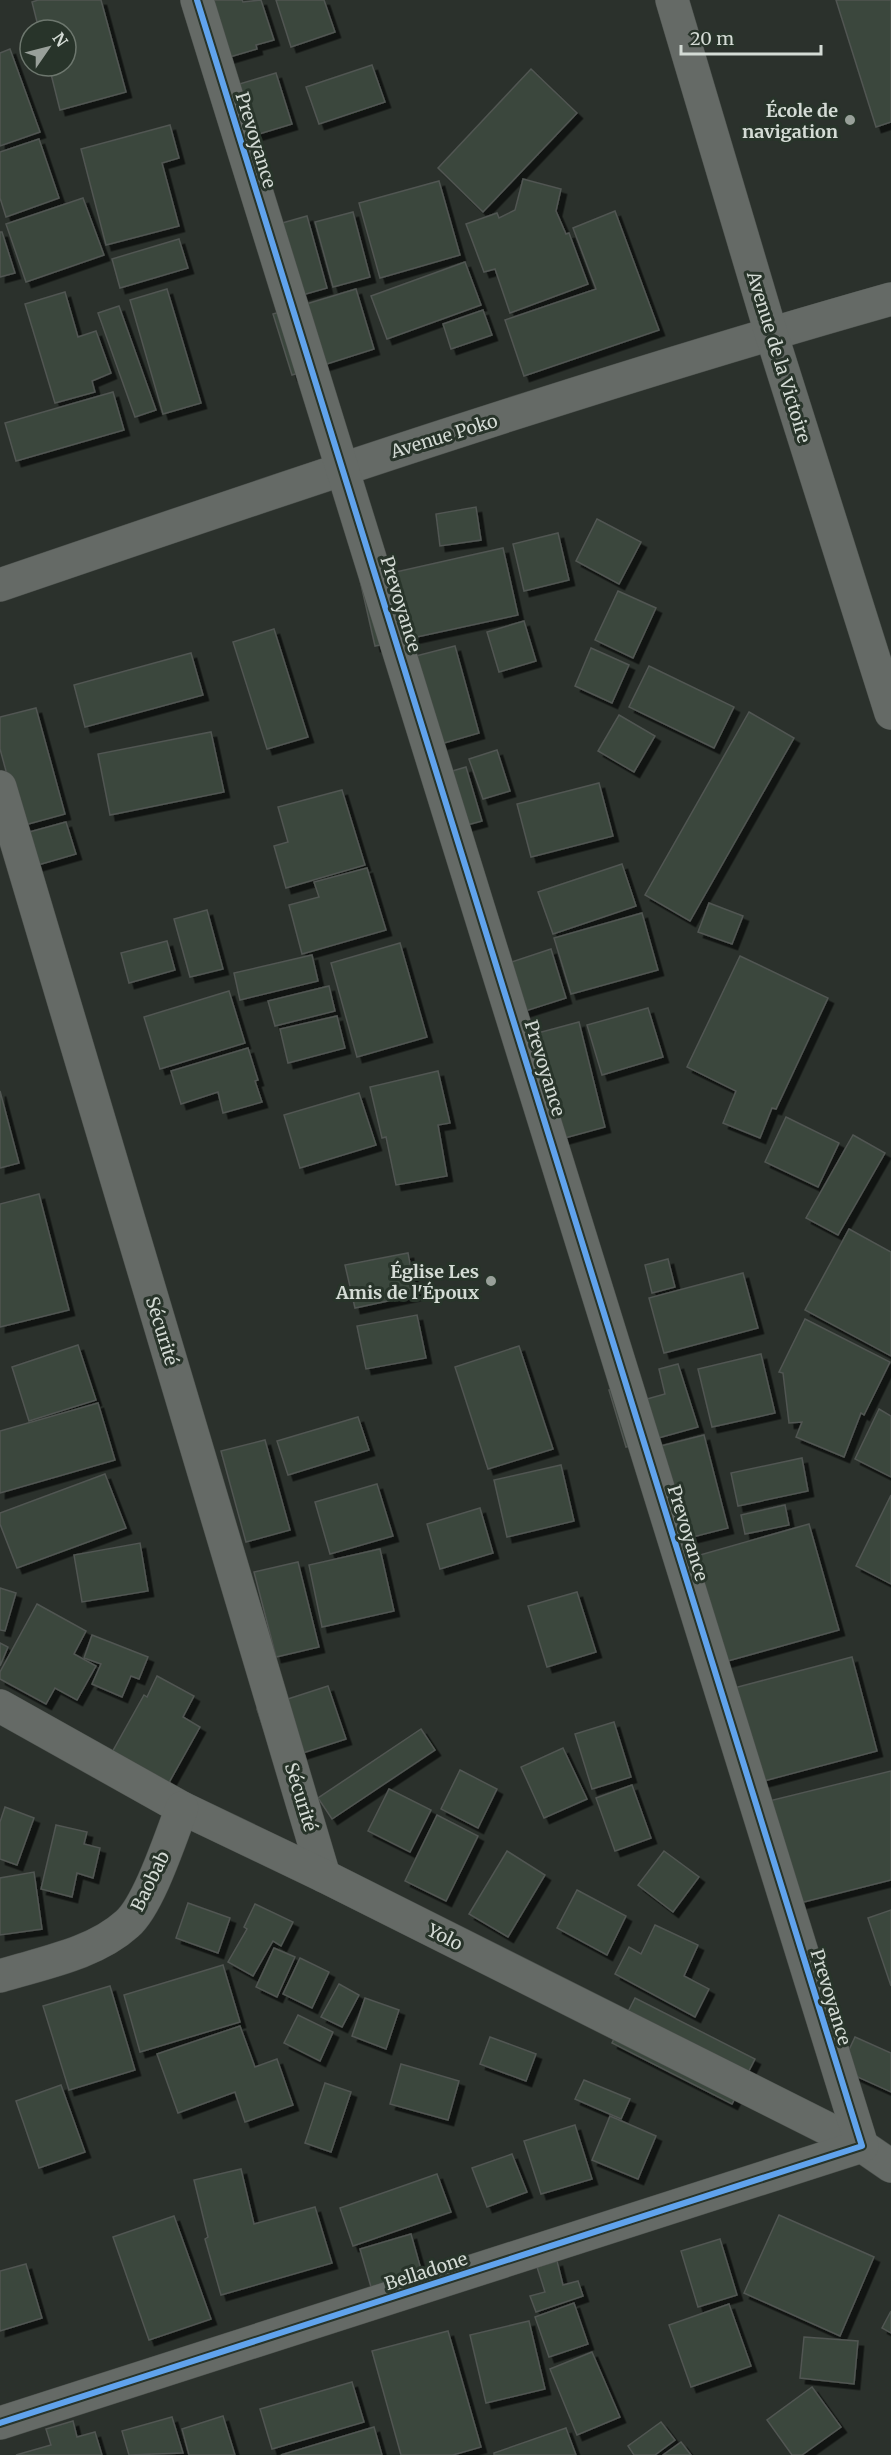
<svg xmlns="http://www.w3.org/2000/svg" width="891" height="2455" font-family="Merriweather,serif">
  <defs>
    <filter id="shadow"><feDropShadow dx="5.5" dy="5.5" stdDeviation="0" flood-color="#0009"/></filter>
  </defs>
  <rect width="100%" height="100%" fill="#2b312c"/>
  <g fill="#3b463e" stroke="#515652" stroke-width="1.5" filter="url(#shadow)">
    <path d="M38,0H101L126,92L60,110L49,66H66V30H39L32,2Z"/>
    <path d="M206,0H242L243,2L261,0L274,40L256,45L257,49L223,59Z"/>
    <path d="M276,0H324L335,32L291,47Z"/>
    <path d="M836,0H891V122L876,127Z"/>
    <path d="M10,49L40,132L0,146V53Z"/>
    <path d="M372,65L385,102L319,124L306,87Z"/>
    <path d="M531,69L577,113L483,212L438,168Z"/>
    <path d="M276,73L292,124L249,137L233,86Z"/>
    <path d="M170,125L179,158L162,163L179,226L106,245L81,149Z"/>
    <path d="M39,139L59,198L6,217L0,198V152Z"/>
    <path d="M523,179L561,189L556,211L566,234L569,233L588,284L510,313L495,269L484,272L466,224L497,213L499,218L515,210Z"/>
    <path d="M439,181L460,255L380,278L359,203Z"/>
    <path d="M83,198L104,255L26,282L6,224Z"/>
    <path d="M615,211L659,330L524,376L505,320L596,289L573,228Z"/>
    <path d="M353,212L370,277L333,287L315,222Z"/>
    <path d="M307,216L327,288L281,301L261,229Z"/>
    <path d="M0,232H2L15,273L0,277Z"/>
    <path d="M179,239L188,268L120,288L112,259Z"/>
    <path d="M465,262L481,305L387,339L371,296Z"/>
    <path d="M167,289L201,403L163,414L130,300Z"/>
    <path d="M356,289L374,349L292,375L273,314Z"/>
    <path d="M65,292L78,337L96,331L111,373L92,381L95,392L55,403L25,304Z"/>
    <path d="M119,306L156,410L135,417L98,313Z"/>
    <path d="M483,310L492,335L451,349L443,324Z"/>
    <path d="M113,392L124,430L16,461L5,423Z"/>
    <path d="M476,507L481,540L440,546L436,514Z"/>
    <path d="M597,519L641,542L619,584L576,561Z"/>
    <path d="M558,533L569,580L524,591L513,544Z"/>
    <path d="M503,548L518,615L375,646L360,580Z"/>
    <path d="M618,591L656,608L633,658L595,640Z"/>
    <path d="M524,621L536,661L499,672L487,632Z"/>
    <path d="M274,629L308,737L267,749L233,642Z"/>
    <path d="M455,646L479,733L437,745L412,657Z"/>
    <path d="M591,648L629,665L612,703L575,686Z"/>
    <path d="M191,653L203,695L85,727L74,685Z"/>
    <path d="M649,666L734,707L714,748L629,707Z"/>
    <path d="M36,708L65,814L21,826L0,749V717Z"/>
    <path d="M749,712L794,738L690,921L645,895Z"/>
    <path d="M619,715L655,736L634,772L598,751Z"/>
    <path d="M211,732L224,792L110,815L98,754Z"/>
    <path d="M497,750L510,791L483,799L469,759Z"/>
    <path d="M466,767L482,821L445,831L429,778Z"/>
    <path d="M599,783L613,836L531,857L517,804Z"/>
    <path d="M342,790L365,865L286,888L274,846L288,842L278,807Z"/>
    <path d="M66,822L76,854L31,867L22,834Z"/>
    <path d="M622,864L636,906L553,934L538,892Z"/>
    <path d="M367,868L386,930L302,954L289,905L319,897L314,882Z"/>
    <path d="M709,903L743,916L732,944L698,932Z"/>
    <path d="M207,910L223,969L190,977L174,919Z"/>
    <path d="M642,913L658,970L571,994L554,938Z"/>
    <path d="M167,941L175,970L129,983L121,953Z"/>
    <path d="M400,943L427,1037L357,1057L331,963Z"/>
    <path d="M551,949L566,998L500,1019L484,971Z"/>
    <path d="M312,955L318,981L240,1000L234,973Z"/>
    <path d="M740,956L828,998L776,1109L772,1108L760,1138L723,1123L736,1091L687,1067Z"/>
    <path d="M329,986L335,1011L275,1026L268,1001Z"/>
    <path d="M229,991L245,1043L160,1069L144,1017Z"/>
    <path d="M648,1008L663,1057L602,1075L587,1025Z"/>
    <path d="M337,1016L345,1048L288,1063L280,1029Z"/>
    <path d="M579,1022L605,1127L561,1139L534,1034Z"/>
    <path d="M248,1048L258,1080L255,1081L262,1102L223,1113L218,1092L181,1104L171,1071Z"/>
    <path d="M438,1071L450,1123L438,1125L447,1176L396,1185L386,1137L382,1138L370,1087Z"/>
    <path d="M0,1091L19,1163L0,1168Z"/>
    <path d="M359,1093L376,1145L300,1168L284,1115Z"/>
    <path d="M786,1117L839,1143L818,1187L765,1162Z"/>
    <path d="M853,1135L885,1153L838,1235L806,1218Z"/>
    <path d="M39,1194L69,1310L0,1327V1204Z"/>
    <path d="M849,1229L891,1252V1356L805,1310Z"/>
    <path d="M408,1253L416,1295L355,1308L345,1265Z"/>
    <path d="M668,1259L675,1287L652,1293L645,1265Z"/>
    <path d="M743,1273L758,1328L664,1353L649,1298Z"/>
    <path d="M417,1315L426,1358L366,1369L357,1326Z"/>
    <path d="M805,1319L890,1362L864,1415L861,1413L844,1457L796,1437L802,1422L789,1423L783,1373L779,1372Z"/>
    <path d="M78,1345L96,1400L29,1421L12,1367Z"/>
    <path d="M519,1346L553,1449L488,1469L455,1367Z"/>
    <path d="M761,1354L775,1413L712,1427L698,1369Z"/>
    <path d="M678,1364L698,1427L626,1447L609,1390L635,1383L640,1401L665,1394L659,1369Z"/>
    <path d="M98,1403L115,1460L0,1493V1431Z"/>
    <path d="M879,1409L891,1416V1477L855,1459Z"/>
    <path d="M358,1417L369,1450L288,1475L277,1441Z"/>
    <path d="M704,1435L728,1528L661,1545L637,1452Z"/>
    <path d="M265,1440L290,1530L246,1542L221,1451Z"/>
    <path d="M802,1458L808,1491L738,1506L731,1473Z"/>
    <path d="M561,1465L574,1521L507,1537L494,1480Z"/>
    <path d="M105,1474L126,1528L17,1568L0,1524V1513Z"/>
    <path d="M377,1484L393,1536L330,1554L315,1502Z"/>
    <path d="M891,1495V1584L856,1566Z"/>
    <path d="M785,1505L789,1525L745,1534L741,1515Z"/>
    <path d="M480,1508L493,1553L440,1569L427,1524Z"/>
    <path d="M809,1524L839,1630L724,1662L693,1557Z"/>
    <path d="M140,1543L148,1591L82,1602L74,1555Z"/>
    <path d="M380,1549L394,1611L322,1627L309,1565Z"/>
    <path d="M298,1562L319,1647L276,1657L254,1572Z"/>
    <path d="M0,1588L16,1593L5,1631L0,1630Z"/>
    <path d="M577,1592L596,1652L547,1667L528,1606Z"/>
    <path d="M37,1604L86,1631L74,1654L96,1666L77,1700L55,1688L46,1704L0,1679V1672Z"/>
    <path d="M92,1635L148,1657L139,1679L131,1676L122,1697L92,1684L101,1664L84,1658Z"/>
    <path d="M0,1643L8,1647L0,1666Z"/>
    <path d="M852,1657L877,1751L760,1782L734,1688Z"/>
    <path d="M157,1676L194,1696L183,1717L200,1727L166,1788L110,1756L144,1695L147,1697Z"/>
    <path d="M328,1686L346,1739L275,1762L257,1709Z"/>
    <path d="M614,1722L631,1777L592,1789L575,1734Z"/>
    <path d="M421,1729L435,1750L332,1819L318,1798Z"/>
    <path d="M563,1748L587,1799L544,1818L521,1767Z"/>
    <path d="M460,1770L497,1789L478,1828L441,1809Z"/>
    <path d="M891,1771V1880L776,1909L749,1806Z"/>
    <path d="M632,1785L651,1838L615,1851L596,1798Z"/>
    <path d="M389,1789L431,1810L410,1852L368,1831Z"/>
    <path d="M5,1807L34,1818L17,1865L0,1859V1822Z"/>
    <path d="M437,1815L478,1836L446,1901L405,1881Z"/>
    <path d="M56,1825L87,1832L84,1844L100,1848L93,1878L77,1873L72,1897L41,1889Z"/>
    <path d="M507,1851L545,1875L508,1937L469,1914Z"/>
    <path d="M664,1851L699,1877L673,1912L638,1885Z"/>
    <path d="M34,1872L42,1929L0,1935V1878Z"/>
    <path d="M577,1890L626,1916L607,1955L557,1928Z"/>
    <path d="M188,1903L230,1918L218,1953L176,1938Z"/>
    <path d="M255,1904L293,1922L281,1946L273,1941L253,1976L228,1962L247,1929L244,1927Z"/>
    <path d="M891,1910V1986L868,1918Z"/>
    <path d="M655,1925L698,1945L684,1976L709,1989L695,2017L615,1974L629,1947L641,1954Z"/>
    <path d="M274,1948L295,1957L277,1997L256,1987Z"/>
    <path d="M300,1958L329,1972L312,2008L283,1994Z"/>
    <path d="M223,1965L240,2022L140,2052L124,1995Z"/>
    <path d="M339,1984L359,1995L342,2027L321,2017Z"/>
    <path d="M110,1986L135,2070L69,2090L43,2006Z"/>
    <path d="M365,1998L399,2010L386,2049L352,2036Z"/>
    <path d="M635,1998L755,2059L732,2104L612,2043Z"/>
    <path d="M298,2015L333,2032L320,2061L284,2043Z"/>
    <path d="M240,2026L255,2067L277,2059L293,2105L245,2122L235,2092L178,2113L157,2054Z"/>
    <path d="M490,2037L536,2054L526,2081L480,2064Z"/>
    <path d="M855,2037L891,2053V2092L840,2069Z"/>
    <path d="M401,2064L459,2081L448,2120L390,2104Z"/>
    <path d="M584,2080L630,2099L621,2119L575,2099Z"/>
    <path d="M325,2083L351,2092L331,2152L305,2143Z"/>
    <path d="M61,2085L85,2152L39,2168L16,2101Z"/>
    <path d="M610,2116L656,2136L638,2179L592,2160Z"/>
    <path d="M575,2125L592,2179L541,2194L524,2141Z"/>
    <path d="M512,2154L527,2192L487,2207L472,2168Z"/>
    <path d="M241,2169L254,2224L315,2207L332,2263L221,2295L205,2239L208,2237L194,2180Z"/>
    <path d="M437,2174L451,2212L353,2246L340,2208Z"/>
    <path d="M779,2215L874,2257L840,2336L744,2293Z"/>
    <path d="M174,2216L211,2319L149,2340L113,2237Z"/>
    <path d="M411,2234L422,2273L371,2287L360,2249Z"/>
    <path d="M720,2239L737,2295L698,2307L681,2251Z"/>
    <path d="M557,2261L563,2285L578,2281L583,2296L536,2312L530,2296L545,2292L537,2267Z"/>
    <path d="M26,2264L42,2318L0,2331V2271Z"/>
    <path d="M574,2303L588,2344L549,2357L535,2317Z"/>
    <path d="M729,2304L751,2366L691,2387L669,2325Z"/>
    <path d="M891,2311V2333L882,2328Z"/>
    <path d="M529,2321L545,2389L486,2403L470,2335Z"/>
    <path d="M448,2331L481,2447L453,2455H401L372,2351Z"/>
    <path d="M804,2337L858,2341L854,2384L800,2378Z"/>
    <path d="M592,2352L620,2417L577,2435L550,2369Z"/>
    <path d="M352,2382L364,2422L272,2449L260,2409Z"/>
    <path d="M812,2387L841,2427L802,2455H792L767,2420Z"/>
    <path d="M223,2416L235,2455H189L182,2429Z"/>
    <path d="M172,2417L183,2453L129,2455L122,2431Z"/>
    <path d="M73,2421L77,2437L95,2432L102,2455H16L51,2445L46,2429Z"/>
    <path d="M661,2422L675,2440L655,2455H634L628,2446Z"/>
    <path d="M374,2427L382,2455H281Z"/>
    <path d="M566,2428L576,2455H494V2453Z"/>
    <path d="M681,2442L691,2455H663Z"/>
  </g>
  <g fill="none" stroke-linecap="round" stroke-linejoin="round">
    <g stroke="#4a4f4b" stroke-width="34">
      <g id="minor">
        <path d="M0,585C295,484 591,384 891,299"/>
        <path d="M0,787L324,1876"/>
        <path d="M0,1706L182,1808L324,1876L862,2146L891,2166"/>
        <path d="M0,1976C42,1963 94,1954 127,1924C149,1905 171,1836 182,1808"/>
        <path d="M0,2423L862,2146L197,0"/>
      </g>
    </g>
    <g stroke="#4a4f4b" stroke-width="34">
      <path id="secondary" d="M672,0L771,333L891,713"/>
    </g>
    <use href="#minor" stroke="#656a66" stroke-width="33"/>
    <use href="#secondary" stroke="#656a66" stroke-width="33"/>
    <g stroke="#28342a" stroke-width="10">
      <path id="cycleway" d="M0,2423L862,2146L197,0"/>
    </g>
    <use href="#cycleway" stroke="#60a3ed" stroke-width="6"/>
  </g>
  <g fill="#99a09a" stroke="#28342a" stroke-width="2">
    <circle cx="850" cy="120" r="6"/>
    <circle cx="491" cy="1281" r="6"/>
  </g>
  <g text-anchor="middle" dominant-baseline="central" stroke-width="6" stroke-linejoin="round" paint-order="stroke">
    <g font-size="18" font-weight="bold" fill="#d4dbd5" stroke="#28342a" text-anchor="end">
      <text x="838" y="110">École de<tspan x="838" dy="21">navigation</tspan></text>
      <text x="479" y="1271">Église Les<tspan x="479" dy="21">Amis de l'Époux</tspan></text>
    </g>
    <g font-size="18" fill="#d4dbd5" stroke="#28342a">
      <text transform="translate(256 140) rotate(73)">Prevoyance</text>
      <text transform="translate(779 357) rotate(73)">Avenue de la Victoire</text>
      <text transform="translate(444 436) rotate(-17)">Avenue Poko</text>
      <text transform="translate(401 604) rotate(73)">Prevoyance</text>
      <text transform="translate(545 1068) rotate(73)">Prevoyance</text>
      <text transform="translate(162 1331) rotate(73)">Sécurité</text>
      <text transform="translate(688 1533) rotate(73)">Prevoyance</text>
      <text transform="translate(301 1797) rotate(73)">Sécurité</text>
      <text transform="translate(150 1881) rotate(-64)">Baobab</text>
      <text transform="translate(445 1937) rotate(27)">Yolo</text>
      <text transform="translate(831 1997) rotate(73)">Prevoyance</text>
      <text transform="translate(426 2271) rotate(-18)">Belladone</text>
    </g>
  </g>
  <g transform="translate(48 48) rotate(55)"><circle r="28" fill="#28342a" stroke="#6d776e" stroke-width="1.5"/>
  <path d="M0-4.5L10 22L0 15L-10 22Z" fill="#99a09a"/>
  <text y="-9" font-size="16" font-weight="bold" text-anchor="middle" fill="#d4dbd5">N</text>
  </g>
  <path d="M681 45v9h140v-9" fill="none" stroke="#d4dbd5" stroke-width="3"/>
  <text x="690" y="45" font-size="18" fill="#d4dbd5" stroke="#28342a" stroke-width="4.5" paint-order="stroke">20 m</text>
</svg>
